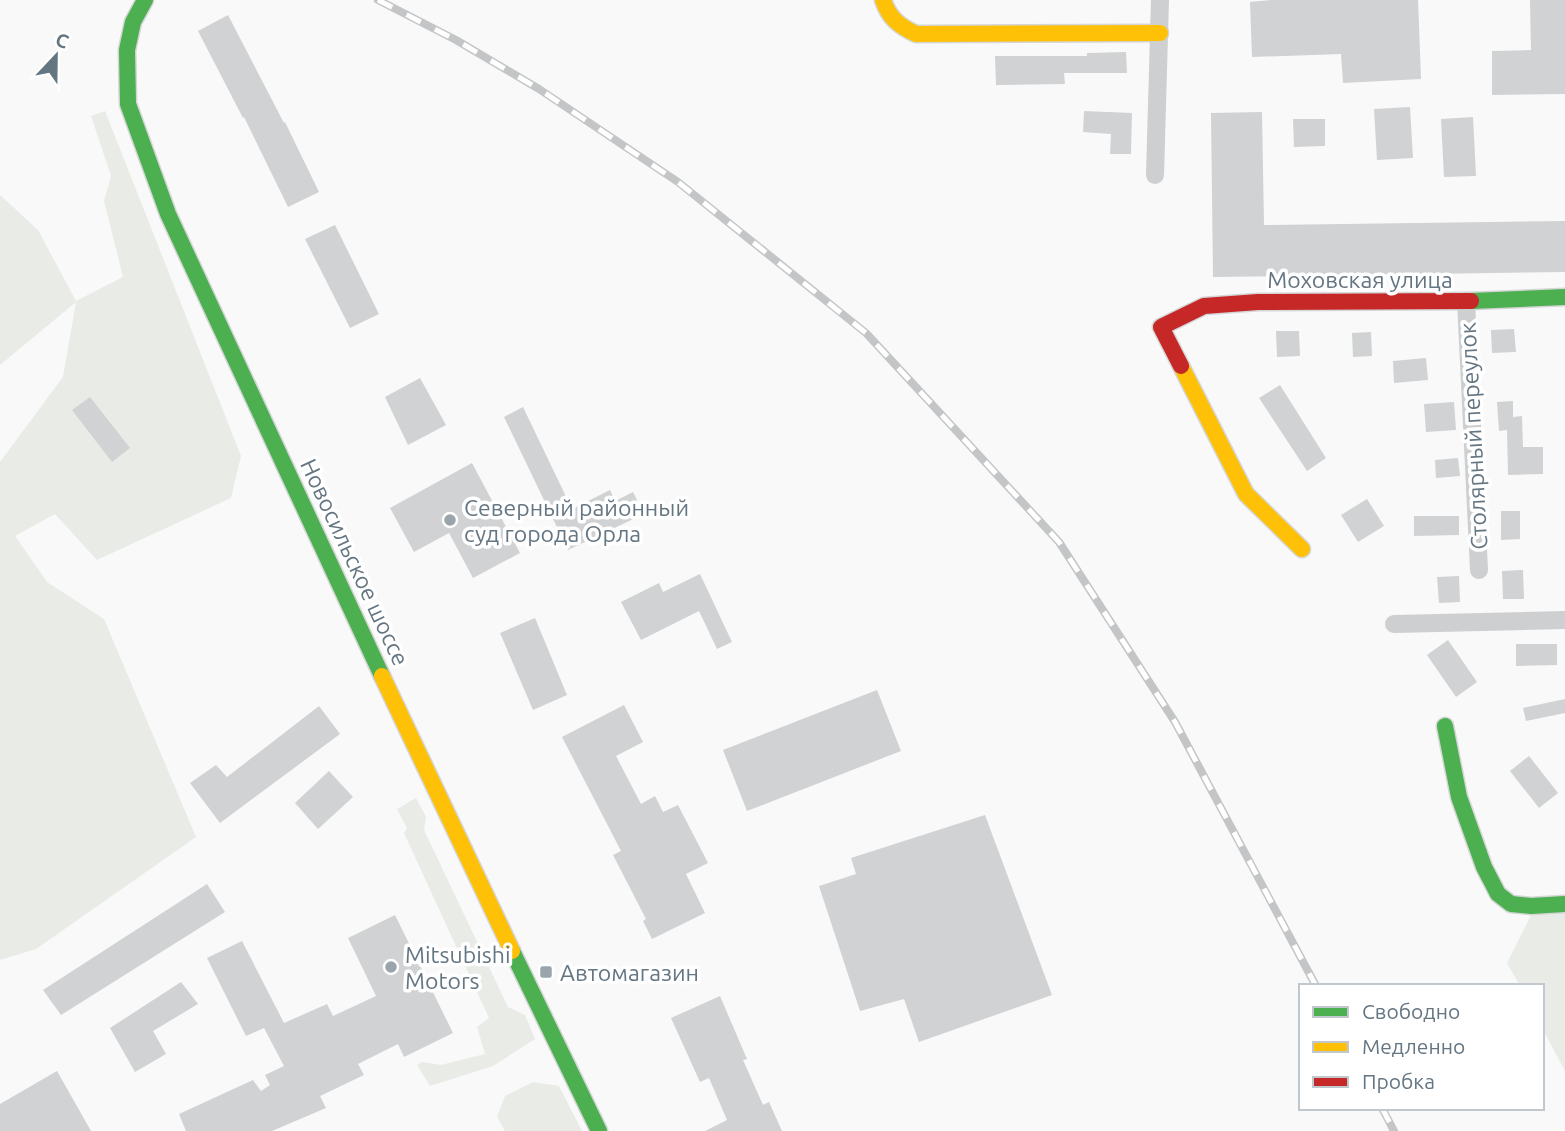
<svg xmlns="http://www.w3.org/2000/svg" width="1565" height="1131" font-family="Ubuntu,sans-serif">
  <rect width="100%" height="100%" fill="#f9f9f9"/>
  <g fill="#e8ebe6">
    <path d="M105,111L241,456L231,498L97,560L55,514L15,536L47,582L104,619L196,837L36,949L0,960V462L63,377L76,302L0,365V195L38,230L76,301L123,277L104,201L111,176L91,116Z"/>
    <path d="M416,798L426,817L424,830L508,1007L525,1015L535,1039L493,1066L430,1086L417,1065L422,1062L441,1065L485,1054L477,1027L489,1018L404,833L407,828L397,809Z"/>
    <path d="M1565,913V1071L1542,1028V986H1520L1507,963L1531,915Z"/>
    <path d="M533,1082L559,1086L582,1131H505L497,1117L505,1096Z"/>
  </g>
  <g fill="#d0d2d3">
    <path d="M1271,0H1418L1421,79L1343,83L1341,54L1252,57L1250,2Z"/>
    <path d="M1530,0H1565V94L1492,95V51L1531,50Z"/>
    <path d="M228,15L284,123L285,122L319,192L288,207L244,117L243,118L198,31Z"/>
    <path d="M1126,52L1127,73H1064L1065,84L996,85L995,56H1087V53Z"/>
    <path d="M1410,107L1413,158L1377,160L1374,109Z"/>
    <path d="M1084,111L1132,113L1131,154H1110L1111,134L1083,132Z"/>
    <path d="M1262,112L1264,225L1565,221V272L1213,277L1211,113Z"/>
    <path d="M1473,117L1476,176L1444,177L1441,119Z"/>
    <path d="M1293,119H1325V146L1294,147Z"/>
    <path d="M335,225L379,314L350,328L305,239Z"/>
    <path d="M1514,329L1516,352L1492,353L1491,330Z"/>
    <path d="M1276,331H1299L1300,356L1277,357Z"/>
    <path d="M1371,332L1372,356L1353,357L1352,333Z"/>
    <path d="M1426,358L1428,380L1394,383L1393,361Z"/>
    <path d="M420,378L446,425L408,445L385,397Z"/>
    <path d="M1280,385L1326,458L1307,471L1259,398Z"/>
    <path d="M90,397L130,448L112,462L72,410Z"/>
    <path d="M1513,401V417L1522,416L1523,447H1543V474L1508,475L1507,430L1499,431L1497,402Z"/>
    <path d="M1454,402L1456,430L1426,432L1424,404Z"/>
    <path d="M523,407L572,509L610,490L615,501L633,492L644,514L568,550L504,417Z"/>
    <path d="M1458,458L1460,476L1436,478L1435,460Z"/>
    <path d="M472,463L520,553L473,578L449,533L414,552L390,508Z"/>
    <path d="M1367,499L1384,526L1358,542L1341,515Z"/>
    <path d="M1501,511H1520V539L1501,540Z"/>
    <path d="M1414,516H1459V535L1414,536Z"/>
    <path d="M1523,570L1524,599H1503L1502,571Z"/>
    <path d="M700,574L732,642L717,649L699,611L641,640L621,602L659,583L663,592Z"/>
    <path d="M1459,576L1460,602L1439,603L1437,577Z"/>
    <path d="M535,618L567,695L533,710L500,633Z"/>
    <path d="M1448,640L1477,682L1456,697L1427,655Z"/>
    <path d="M1516,644H1557V665L1516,666Z"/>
    <path d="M877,690L901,751L747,811L723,750Z"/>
    <path d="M1565,699V713L1526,721L1523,708Z"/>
    <path d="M624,705L643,742L616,756L641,804L655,796L663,812L678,805L708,863L686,874L705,913L652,939L643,921L646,919L613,855L621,851L562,737Z"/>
    <path d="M319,706L340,734L220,823L190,783L216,765L227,777Z"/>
    <path d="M1529,756L1558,793L1539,808L1510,771Z"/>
    <path d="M329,771L353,797L318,829L295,803Z"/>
    <path d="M985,815L1052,995L919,1042L904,999L860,1011L819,886L856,874L851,858Z"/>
    <path d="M207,884L225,912L61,1015L43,990Z"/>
    <path d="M395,915L453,1033L404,1057L398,1044L358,1064L364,1075L320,1096L326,1108L272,1131H186L179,1114L253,1080L261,1091L270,1085L265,1075L284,1066L264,1028L246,1036L207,958L242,941L284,1023L327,1004L333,1016L376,996L348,938Z"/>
    <path d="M181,982L198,1004L153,1031L166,1054L135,1072L110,1028Z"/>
    <path d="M720,996L747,1059L743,1060L763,1105L769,1102L782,1131H705L727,1120L709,1078L700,1082L671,1018Z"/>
    <path d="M57,1071L91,1131H0V1104Z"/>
  </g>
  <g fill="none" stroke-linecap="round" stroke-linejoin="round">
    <g stroke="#d5d6d7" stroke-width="19">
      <g id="fast">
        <path d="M145,0L133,22L127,50L128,104L168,214L382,676"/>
        <path d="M1471,301L1565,297"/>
        <path d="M1445,726L1459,797L1484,867L1498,894L1511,904L1531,906L1565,904"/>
        <path d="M512,951L599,1131"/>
      </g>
    </g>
    <g stroke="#d5d6d7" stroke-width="19">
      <g id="slow">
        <path d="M883,0C889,18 899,26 916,34L1160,33"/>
        <path d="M1181,366L1246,494L1302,549"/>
        <path d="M382,676L512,951"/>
      </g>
    </g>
    <g stroke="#d5d6d7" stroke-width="19">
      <path id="jam" d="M1181,366L1161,327L1204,306L1258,302L1471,301"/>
    </g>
    <g stroke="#cecfd0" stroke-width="18">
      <path d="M1155,175L1160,0"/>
      <path d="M1466,301L1479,570"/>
      <path d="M1394,624L1565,620"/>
    </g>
    <use href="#fast" stroke="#4caf50" stroke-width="16"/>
    <use href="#slow" stroke="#ffc107" stroke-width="16"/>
    <use href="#jam" stroke="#c62828" stroke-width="16"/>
    <g stroke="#c3c5c6" stroke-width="8">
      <g id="rail">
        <path d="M378,0L456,40L539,89L678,182L866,333L1059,542L1175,722L1316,986"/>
        <path d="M1382,1108L1394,1131"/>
      </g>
    </g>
    <use href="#rail" stroke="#fff" stroke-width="5" stroke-dasharray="16" stroke-linecap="butt"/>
  </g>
  <g fill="#99a4ac" stroke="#fff" stroke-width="2.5">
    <circle cx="450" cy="520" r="7"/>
    <circle cx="391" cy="967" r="7"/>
    <rect x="539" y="965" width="14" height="14" rx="3.5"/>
  </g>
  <g text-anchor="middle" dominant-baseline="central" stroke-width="7" stroke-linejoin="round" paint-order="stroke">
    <g font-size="23" fill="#657683" stroke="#fff">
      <text x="1360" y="279">Моховская улица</text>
      <text transform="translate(1473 436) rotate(-93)">Столярный переулок</text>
      <text transform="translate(355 562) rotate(65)">Новосильское шоссе</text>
    </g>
    <g font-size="23" fill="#657683" stroke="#fff" text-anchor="start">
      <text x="464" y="507">Северный районный<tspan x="464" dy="26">суд города Орла</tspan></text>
      <text x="405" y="954">Mitsubishi<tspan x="405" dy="26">Motors</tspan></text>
      <text x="560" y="972">Автомагазин</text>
    </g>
  </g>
  <rect x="1299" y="984" width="245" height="126" fill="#ffffff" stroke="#c1c8cd" stroke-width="2"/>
  <rect x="1313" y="1007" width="35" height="10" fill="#4caf50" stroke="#c1c8cd" stroke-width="2"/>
  <text x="1362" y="1019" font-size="21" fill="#657683">Свободно</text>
  <rect x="1313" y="1042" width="35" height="10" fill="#ffc107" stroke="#c1c8cd" stroke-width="2"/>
  <text x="1362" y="1054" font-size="21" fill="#657683">Медленно</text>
  <rect x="1313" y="1077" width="35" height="10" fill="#c62828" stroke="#c1c8cd" stroke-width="2"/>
  <text x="1362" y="1089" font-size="21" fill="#657683">Пробка</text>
  <g transform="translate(56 56) rotate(22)" stroke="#ffffff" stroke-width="5" paint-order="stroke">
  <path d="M0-5L12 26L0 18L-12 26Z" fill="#657683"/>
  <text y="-10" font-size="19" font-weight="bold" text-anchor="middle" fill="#657683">С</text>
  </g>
</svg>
